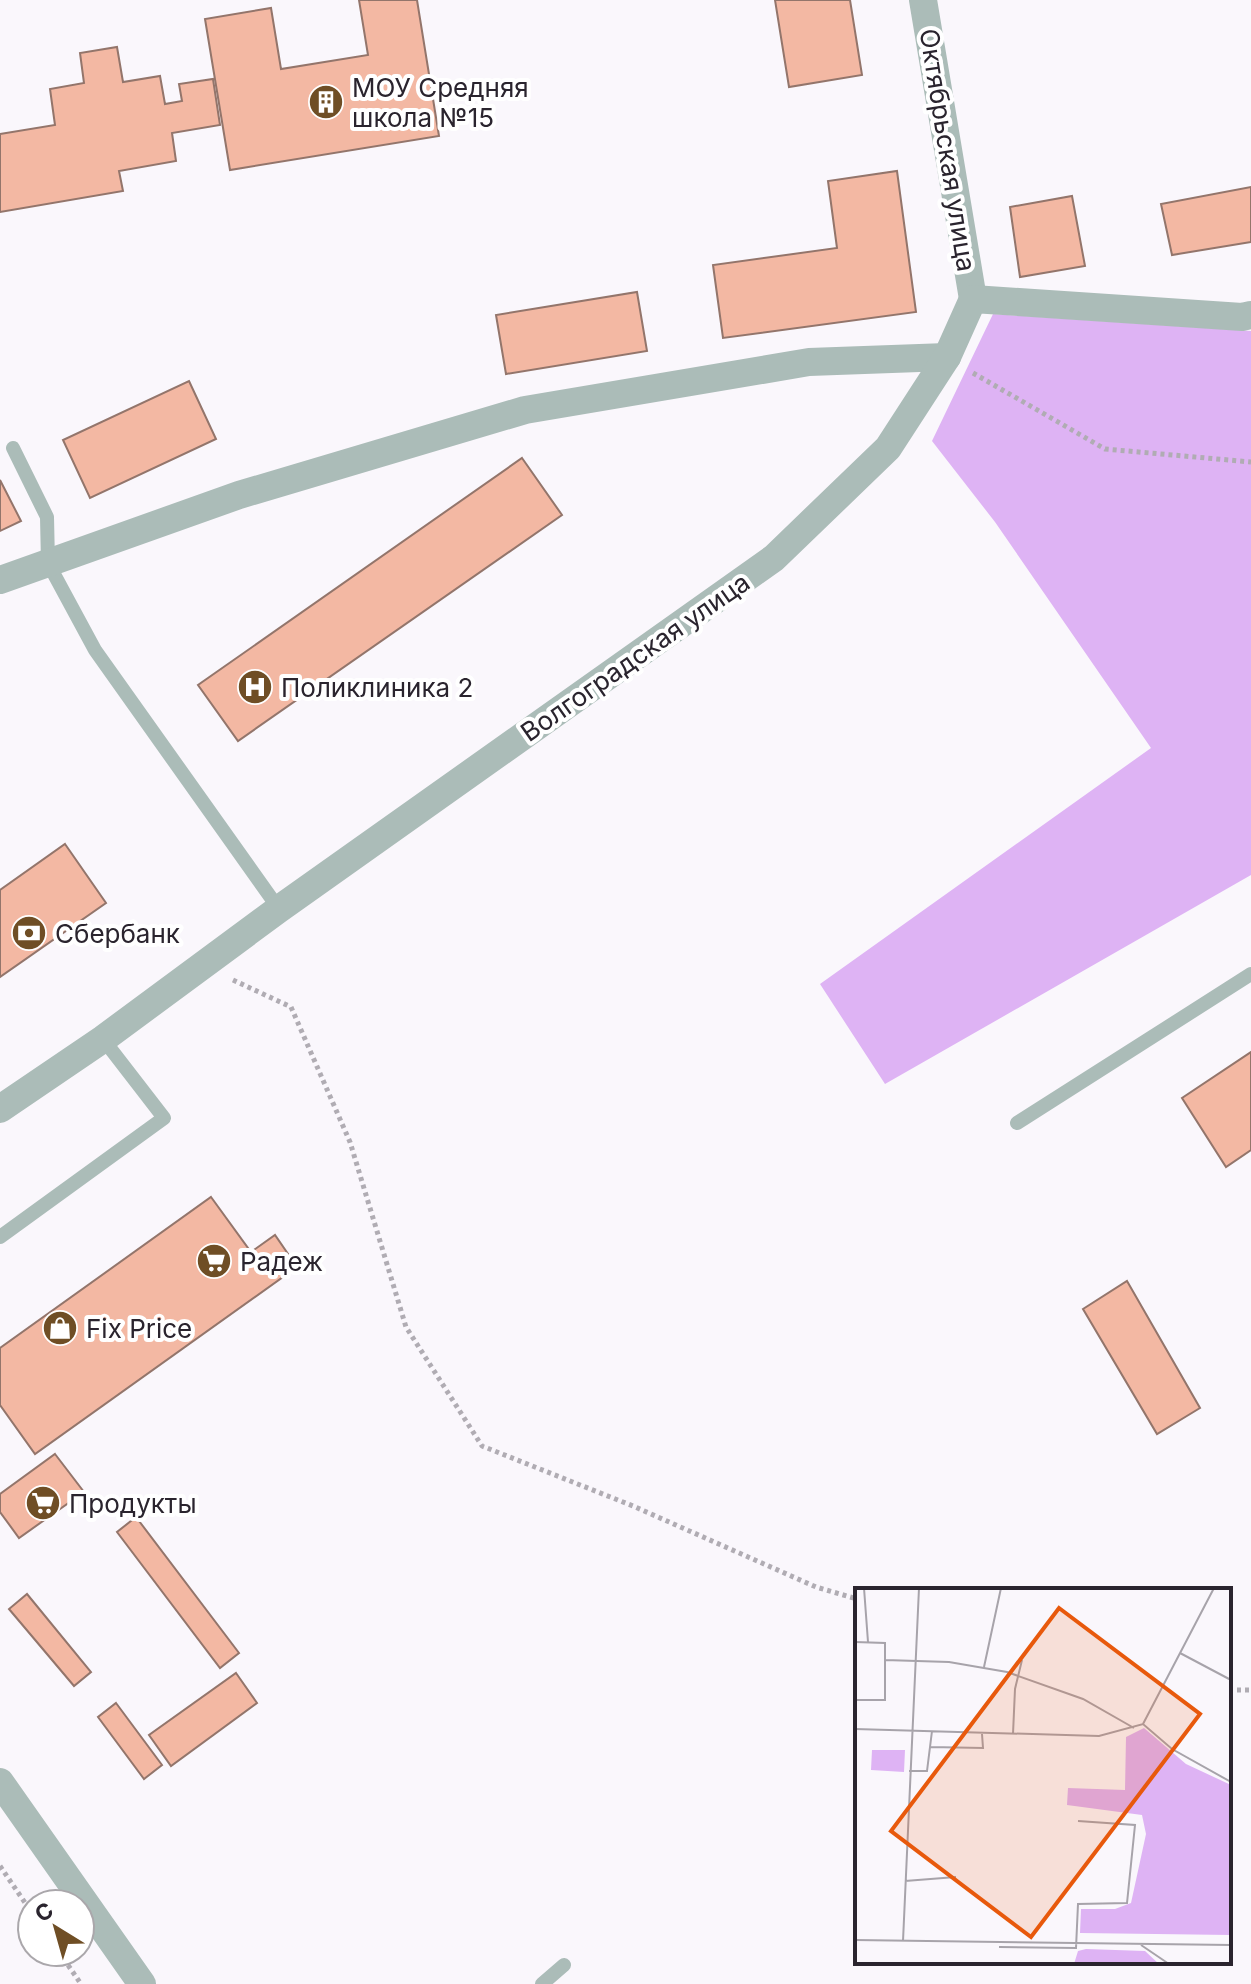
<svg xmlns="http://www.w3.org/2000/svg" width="1251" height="1984" font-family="Inter,sans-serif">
  <rect width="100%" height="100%" fill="#faf7fc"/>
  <path fill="#deb3f4" d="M993,314L1251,331V875L885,1084L820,984L1151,748L995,522L932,441Z"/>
  <g fill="#f3b8a3" stroke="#93756b" stroke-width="2">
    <path d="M359,0H417L439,136L230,170L205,19L271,8L281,69L368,55Z"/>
    <path d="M775,0H850L862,75L789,87Z"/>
    <path d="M117,47L123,82L160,76L165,104L182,101L179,84L213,79L220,125L172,133L176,161L119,171L123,191L0,212V134L55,125L50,89L84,83L80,53Z"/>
    <path d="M897,171L916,312L723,338L713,265L837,248L828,181Z"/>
    <path d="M1251,187V242L1172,255L1161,204Z"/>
    <path d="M1072,196L1085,266L1020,277L1010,207Z"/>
    <path d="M637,292L647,351L506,374L496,315Z"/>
    <path d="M189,381L216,439L90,498L63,440Z"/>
    <path d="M522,458L562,515L238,741L198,685Z"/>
    <path d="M0,480L21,521L0,531Z"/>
    <path d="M65,844L106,903L0,977V890Z"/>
    <path d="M1251,1052V1150L1226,1167L1182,1098Z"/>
    <path d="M211,1197L251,1252L275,1235L297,1267L35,1454L0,1405V1348Z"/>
    <path d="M1127,1281L1200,1408L1157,1434L1083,1309Z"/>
    <path d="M55,1454L84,1492L19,1538L0,1512V1494Z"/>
    <path d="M136,1517L239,1653L220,1668L117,1532Z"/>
    <path d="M27,1594L91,1672L74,1686L9,1609Z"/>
    <path d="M236,1673L257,1703L171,1766L149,1735Z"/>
    <path d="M116,1703L162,1765L144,1779L98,1717Z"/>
  </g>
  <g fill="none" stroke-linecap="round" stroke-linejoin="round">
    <g stroke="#b0acb3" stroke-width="5" stroke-dasharray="4 4" stroke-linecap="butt">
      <path d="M973,373L1105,449L1251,462"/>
      <path d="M233,980L291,1007L350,1142L406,1327L482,1446L633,1506L816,1587L857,1599"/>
      <path d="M1229,1690H1251"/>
      <path d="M0,1866L32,1913"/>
      <path d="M59,1952L81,1984"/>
    </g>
    <g stroke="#abbcb8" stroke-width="14">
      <path d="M13,448L47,517L48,563L95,650L279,909"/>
      <path d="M1017,1123L1251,974"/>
      <path d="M0,1237L164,1118L103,1039"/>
      <path d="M542,1984L564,1965"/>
    </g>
    <g stroke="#abbcb8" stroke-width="28">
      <path d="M923,0L973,299"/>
      <path d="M0,580L239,495L525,410L809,362L947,357"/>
      <path d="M0,1109L103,1039L279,909L774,558L888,448L947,357L973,299L1242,317L1251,315"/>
      <path d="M0,1782L142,1984"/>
    </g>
  </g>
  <defs>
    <g id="building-disc" transform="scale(1.8)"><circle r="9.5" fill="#6f4e25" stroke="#fff"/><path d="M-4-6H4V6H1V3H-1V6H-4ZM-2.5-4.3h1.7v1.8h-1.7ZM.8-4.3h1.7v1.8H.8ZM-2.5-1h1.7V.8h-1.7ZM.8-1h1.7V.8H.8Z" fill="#fff"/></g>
    <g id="hospital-disc" transform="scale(1.8)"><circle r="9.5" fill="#6f4e25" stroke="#fff"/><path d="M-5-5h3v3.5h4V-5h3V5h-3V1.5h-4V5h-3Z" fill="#fff"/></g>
    <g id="bank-disc" transform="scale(1.8)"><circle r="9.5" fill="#6f4e25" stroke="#fff"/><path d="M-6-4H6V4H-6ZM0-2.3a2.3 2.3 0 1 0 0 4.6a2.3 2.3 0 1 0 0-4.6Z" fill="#fff"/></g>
    <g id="supermarket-disc" transform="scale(1.8)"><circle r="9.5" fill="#6f4e25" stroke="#fff"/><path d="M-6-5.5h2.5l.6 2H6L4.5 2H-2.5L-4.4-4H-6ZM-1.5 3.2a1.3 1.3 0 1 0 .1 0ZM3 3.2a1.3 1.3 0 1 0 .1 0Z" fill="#fff"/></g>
    <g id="shop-disc" transform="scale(1.8)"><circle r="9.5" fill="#6f4e25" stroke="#fff"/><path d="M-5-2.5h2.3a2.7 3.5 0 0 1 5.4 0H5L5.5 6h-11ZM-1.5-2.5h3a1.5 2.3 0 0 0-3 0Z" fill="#fff"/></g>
  </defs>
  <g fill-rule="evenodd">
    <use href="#building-disc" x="326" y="102"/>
    <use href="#hospital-disc" x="255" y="687"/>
    <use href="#bank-disc" x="29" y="933"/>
    <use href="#supermarket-disc" x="214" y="1261"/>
    <use href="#shop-disc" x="60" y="1328"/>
    <use href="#supermarket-disc" x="43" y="1503"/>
  </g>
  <g text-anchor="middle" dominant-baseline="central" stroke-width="8" stroke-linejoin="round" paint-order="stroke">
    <g font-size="26" fill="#2a242e" stroke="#fff" text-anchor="start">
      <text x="352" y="87">МОУ Средняя<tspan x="352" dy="30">школа №15</tspan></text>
      <text x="281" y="687">Поликлиника 2</text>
      <text x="55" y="933">Сбербанк</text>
      <text x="240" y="1261">Радеж</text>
      <text x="86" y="1328">Fix Price</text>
      <text x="69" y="1503">Продукты</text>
    </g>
    <g font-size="26" fill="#2a242e" stroke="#fff">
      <text transform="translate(948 150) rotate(81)">Октябрьская улица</text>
      <text transform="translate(635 657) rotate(-35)">Волгоградская улица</text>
    </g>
  </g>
  <g transform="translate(855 1588)">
    <rect width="376" height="376" fill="#faf7fc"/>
    <path d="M289,140L331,176L376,197V347L225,345L226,321H260L276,315L291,246L287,227L212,217L213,200L270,202L271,149ZM17,162H50L49,184L16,182ZM231,361L290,363L304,376H219L223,363Z" fill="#deb3f4"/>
    <path fill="none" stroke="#a7a3aa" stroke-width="2" d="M9,0L13,54M0,54L30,55V112H0M325,65L376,92M30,72L94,74L152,84L228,111L279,140M129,79L146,0M288,136L359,0M0,141L244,148L288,136L317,161L376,194M158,146L160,101L167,72M75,159L128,160L127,146M54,183H72L77,143M50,293L101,289M0,352L376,357M48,353L64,0M286,357L314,376M144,359L221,360L223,316L272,315L280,237L223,233"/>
    <path fill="#e8590c" fill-opacity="0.15" stroke="#e8590c" stroke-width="4" d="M204,20L345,126L176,349L36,243Z"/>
    <rect width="376" height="376" fill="none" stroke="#2a242e" stroke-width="4"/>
  </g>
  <g transform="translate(56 1928) rotate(323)"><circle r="38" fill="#ffffff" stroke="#aaa7ab" stroke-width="2"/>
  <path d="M0-6L14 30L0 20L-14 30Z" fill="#6f4e25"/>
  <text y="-12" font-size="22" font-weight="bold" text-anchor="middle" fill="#2a242e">С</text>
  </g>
</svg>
